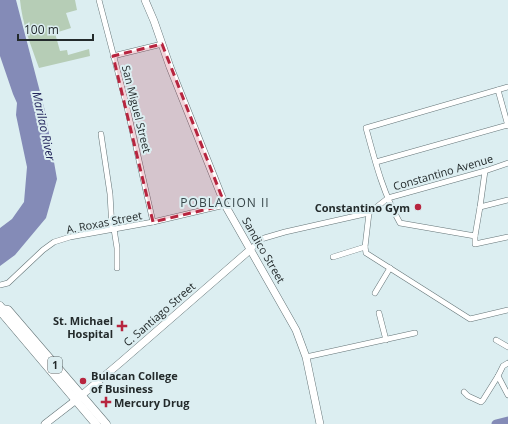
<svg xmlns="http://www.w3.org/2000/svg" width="508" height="424" font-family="'Open Sans',sans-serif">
  <rect width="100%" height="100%" fill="#dceef1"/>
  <path fill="#b6cdb6" d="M20,0H75L77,10L66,13L71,28L55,33L60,51L67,50L68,55L89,49L90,56L39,68C31,46 22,23 20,0Z"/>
  <path fill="#848bb7" d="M0,0H16L45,111L57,179L46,218L15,255L0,266V228L12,219L24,202L27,167L16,115L17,103L13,94L0,56Z"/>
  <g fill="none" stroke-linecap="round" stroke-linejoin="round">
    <path stroke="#848bb7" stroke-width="9" d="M496,424L508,421"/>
    <g stroke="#647477" stroke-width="6">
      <g id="minor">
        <path d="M99,0L126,103L153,222"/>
        <path d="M113,56L162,44"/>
        <path d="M498,90L508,126"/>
        <path d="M101,134L110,194L112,229"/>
        <path d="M376,162L508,125"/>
        <path d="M508,200L480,207L475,236V244L508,237"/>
        <path d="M480,207L485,171"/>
        <path d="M114,229L117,248V268"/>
        <path d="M475,236L400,223C383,193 375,161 366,128L508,87"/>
        <path d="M365,247L369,213"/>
        <path d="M251,249L261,239L285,232L369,213L388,198L485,171L508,163"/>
        <path d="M333,257L365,247L366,253L470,319L508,310"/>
        <path d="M0,285L8,283L43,250L54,242L70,237L153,222L225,205"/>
        <path d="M375,293L390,268"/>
        <path d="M379,313L386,340"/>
        <path d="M496,340L508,347"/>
        <path d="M306,357L415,333"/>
        <path d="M508,363L503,366L498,376L508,395"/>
        <path d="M464,392L468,396L481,402L483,400L498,376"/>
      </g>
    </g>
    <g stroke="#647477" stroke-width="8">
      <g id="major">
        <path d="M145,0L154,21L170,67L225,205L296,330L306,357L320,424"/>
        <path d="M45,424L76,400L121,362L251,249"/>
      </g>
    </g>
    <g stroke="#647477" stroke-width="9">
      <g id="highway">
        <path d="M0,306L2,309L3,314L96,424"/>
        <path d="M2,309L8,310L106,424"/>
      </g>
    </g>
    <use href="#minor" stroke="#fff" stroke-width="5"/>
    <use href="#major" stroke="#fff" stroke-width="7"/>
    <use href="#highway" stroke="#fff" stroke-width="8"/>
  </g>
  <path fill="#b7253f" fill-opacity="0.2" stroke="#b7253f" stroke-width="3" stroke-dasharray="8 5" stroke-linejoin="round" d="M162,44L225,205L153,222L113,56Z"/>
  <g fill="#b7253f" stroke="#dceef1" stroke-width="1.5">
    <circle cx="418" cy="207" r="4"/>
    <path d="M120 320h4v4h4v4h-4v4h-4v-4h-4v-4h4z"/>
    <circle cx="83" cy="381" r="4"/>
    <path d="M104 396h4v4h4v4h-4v4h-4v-4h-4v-4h4z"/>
  </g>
  <g text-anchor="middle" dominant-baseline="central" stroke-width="4" stroke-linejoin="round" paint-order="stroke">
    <rect fill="#dceef1" stroke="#5a6566" stroke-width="1" x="48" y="357" width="14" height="16" rx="3"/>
    <g font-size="10" font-weight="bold" fill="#232a2b">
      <text x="55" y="365">1</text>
    </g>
    <g font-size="11" fill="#232a2b" stroke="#dceef1">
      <text transform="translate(137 109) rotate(76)">San Miguel Street</text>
      <text transform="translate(443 172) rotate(-16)">Constantino Avenue</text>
      <text transform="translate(104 222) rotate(-11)">A. Roxas Street</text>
      <text transform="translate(264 250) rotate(60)">Sandico Street</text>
      <text transform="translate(159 314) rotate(-41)">C. Santiago Street</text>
    </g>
    <g font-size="11" font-weight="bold" fill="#232a2b" stroke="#dceef1" text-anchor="end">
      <text x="410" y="207">Constantino Gym</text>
      <text x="113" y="320">St. Michael<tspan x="113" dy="13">Hospital</tspan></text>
      <text x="91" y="375" text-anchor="start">Bulacan College<tspan x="91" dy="13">of Business</tspan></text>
      <text x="114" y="402" text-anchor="start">Mercury Drug</text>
    </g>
    <g font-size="12" font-style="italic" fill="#23255c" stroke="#dceef1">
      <text transform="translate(44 126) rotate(78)">Marilao River</text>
    </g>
    <g font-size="12" letter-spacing="1" fill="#374649" stroke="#dceef1">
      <text x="225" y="202">POBLACION II</text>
    </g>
  </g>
  <path d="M18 34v6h75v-6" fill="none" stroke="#232a2b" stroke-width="2"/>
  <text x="24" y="34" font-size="12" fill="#232a2b" stroke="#dceef1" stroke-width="3" paint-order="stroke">100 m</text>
</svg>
